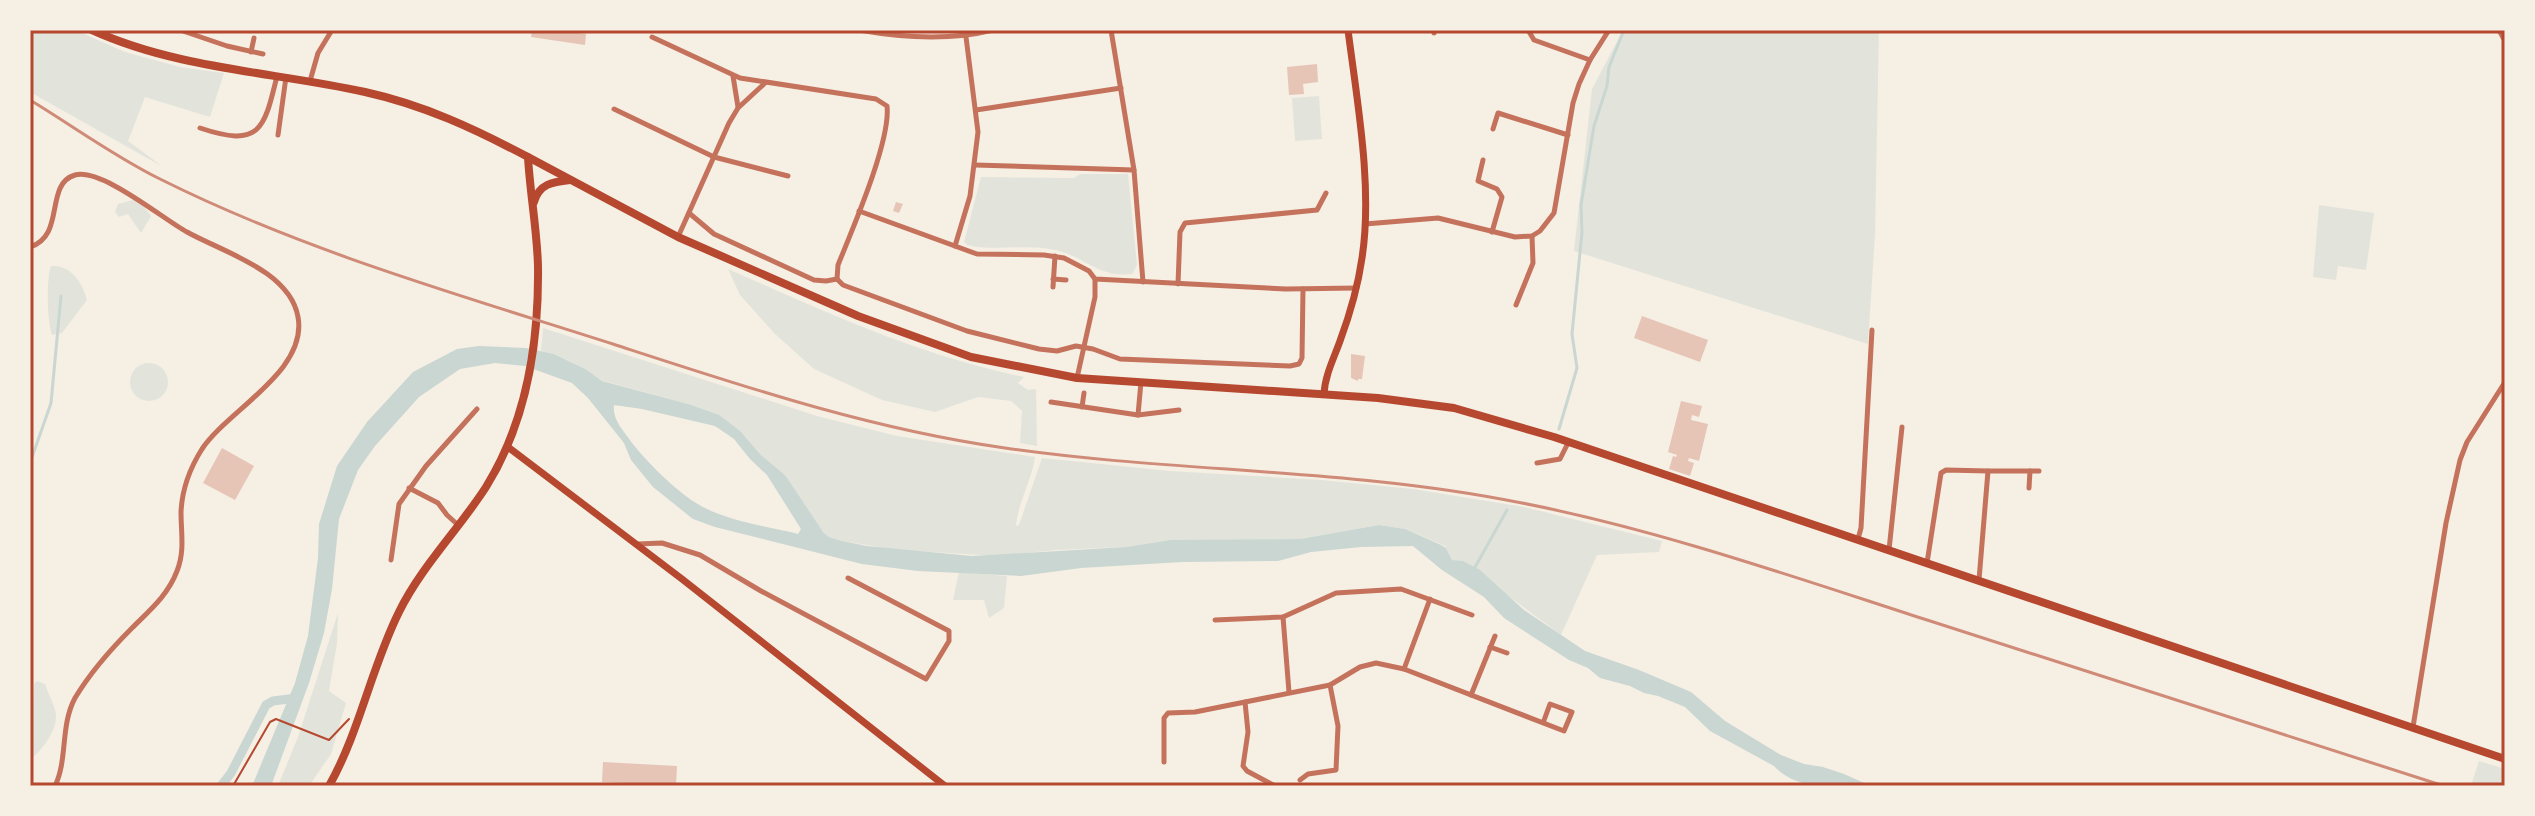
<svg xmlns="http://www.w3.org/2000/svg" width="2535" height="816" font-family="'Times New Roman',serif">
  <rect width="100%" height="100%" fill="#f6efe4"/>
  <g fill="#e2e4dc">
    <path d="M30,30H75L125,52L180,67L224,73L210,117L145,97L128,141L163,167L30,92Z"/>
    <path d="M1623,30H1879L1875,234L1868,344L1574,251L1592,89Z"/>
    <path d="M1319,96L1322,139L1295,141L1292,98Z"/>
    <path d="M1080,174H1128L1137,265L1132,274C1097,278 1085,256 1055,250C1026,243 996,252 967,245L964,242L981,177L1074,178Z"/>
    <path d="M133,200L144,207L151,216L141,233L128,214L119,217L115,212L118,204Z"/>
    <path d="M2319,205L2374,213L2366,270L2338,266L2336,280L2313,277Z"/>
    <path d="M51,266C71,265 82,282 87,300L62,333L52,335C47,320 46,280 51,266Z"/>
    <path d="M728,269C825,312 920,356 1024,377L1018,383L1028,390L1036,389L1037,446L1020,443L1022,411L1011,401L978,397L935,412L882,400L814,369L774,333L740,295Z"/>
    <path d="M543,328L817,416L897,436L1035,457C1032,480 1018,502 1016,526L1019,525L1042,458L1170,471L1321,480L1413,489L1524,507L1662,541L1659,552L1597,555L1561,635L1463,562L1452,560L1445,546L1405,529L1379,525L1300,539L1167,541L1126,547L1056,550L997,556L898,550L842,541L829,537L817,526L785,475L761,455L747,439L688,404L600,380L573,363L554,354L541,351Z"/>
    <circle cx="149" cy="382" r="19"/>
    <path d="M959,572L1007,576L1004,608L989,618L984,600H953Z"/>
    <path d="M338,613L337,643L329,691L346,703L331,754L309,786H278L298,737Z"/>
    <path d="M37,681L45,684C48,694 55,705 56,715C57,731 42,750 30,760C30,734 34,710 34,684Z"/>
    <path d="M2479,761L2505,769V786L2471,785Z"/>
  </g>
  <path fill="#c9d6d2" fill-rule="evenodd" d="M479,346L526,348L554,354L585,369L602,381L688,404L719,415L740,431L761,455L785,475L823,532L829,537L842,541L867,546L972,556L1126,547L1171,540L1300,539L1379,525L1405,529L1441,545L1446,548L1452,560L1463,561L1480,570L1524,610L1585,651L1639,670L1691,692L1725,721L1781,755L1804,764L1823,767L1844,774L1871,786C1838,786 1798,792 1774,766L1710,731L1685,707L1658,696L1644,693L1630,686L1600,678L1588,668L1569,660L1504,618L1484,597L1442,570L1413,546L1361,547L1311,552L1278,561L1182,562L1081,568L1021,576L918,571L862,564L715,527L693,519L653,487L631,460L624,443L588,398L572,383L525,366L495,363L460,369L419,397L375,446L358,470L339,519L332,589L324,633L309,683L271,786H252L295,683L308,636L318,558L319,524L337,466L367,422L413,372L457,349ZM614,405L642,409L715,426L734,439L750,459L767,475L801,529L798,534C765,526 725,521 696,503C674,489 648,463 632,443C624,431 612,420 614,405Z"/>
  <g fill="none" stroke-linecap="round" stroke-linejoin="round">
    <g stroke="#c9d6d2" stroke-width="3">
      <path d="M1559,429L1577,368L1572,334L1582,232L1581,205L1594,126L1607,86L1609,67L1624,30"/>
      <path d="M30,463L51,403L61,296"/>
      <path d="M1474,569L1507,510"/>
    </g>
    <path stroke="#c9d6d2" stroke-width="9" d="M221,786L231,773L266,705L273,701L297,698"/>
  </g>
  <g fill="#e6c5b7">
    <path d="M532,30H580L579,33L586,34L585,45L531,37Z"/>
    <path d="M1317,64L1318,82L1303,84L1304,94L1289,95L1287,67Z"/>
    <path d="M896,202L903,204L899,213L893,211Z"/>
    <path d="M1642,316L1708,340L1700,362L1634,338Z"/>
    <path d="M1351,354L1365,356L1362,379H1358V381L1351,378Z"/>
    <path d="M1681,401L1702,406L1699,417L1692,415L1691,420L1708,424L1699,461L1689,458L1688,461L1694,463L1690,476L1669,469L1673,456L1676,457L1677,455L1668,452Z"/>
    <path d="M222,448L254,466L235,500L203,483Z"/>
    <path d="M603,762L677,766L676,786L602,782Z"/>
  </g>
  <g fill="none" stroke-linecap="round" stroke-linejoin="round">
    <path stroke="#b5482f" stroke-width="2" d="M233,786L270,722L276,719L329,740L349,719"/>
    <g stroke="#c5725c" stroke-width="5">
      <path d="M180,30L227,46L263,54"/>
      <path d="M859,30C904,38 949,41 993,30"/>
      <path d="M1111,30L1134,170L1143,282"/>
      <path d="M1528,30L1534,40L1590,60"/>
      <path d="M2499,30L2505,41"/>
      <path d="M1434,33V30"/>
      <path d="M652,37L740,78L876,99L887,106C891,141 852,230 838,265L837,279"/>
      <path d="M251,52L254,38"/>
      <path d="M733,76L738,107"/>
      <path d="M310,81L318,53L332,30"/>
      <path d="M614,109L714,157L788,176"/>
      <path d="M976,110L1121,88"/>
      <path d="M200,128C260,148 264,130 277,76"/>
      <path d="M1493,129L1498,113L1568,135"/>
      <path d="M278,135L286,77"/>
      <path d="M1483,160L1478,181L1497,189L1502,197L1492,232"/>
      <path d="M975,165L1134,170"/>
      <path d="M859,211L977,254L1044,255L1064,258L1089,271L1095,279L1286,289L1357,288"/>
      <path d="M689,213L714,234L814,280L826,281L837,279"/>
      <path d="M1365,224L1438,218L1515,237L1532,236L1540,231L1554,213L1573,103L1579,84L1590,60L1609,30"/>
      <path d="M678,237L729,123L738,108L765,83"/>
      <path d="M955,246L970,196L978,132L966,37"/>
      <path d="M30,247C66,236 44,184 75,175C102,168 163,219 187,232C223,252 290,271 298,317C308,371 228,410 202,449C190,468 182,489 181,512C181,533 185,551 177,571C168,595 150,610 132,628C111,649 90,673 75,698C60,726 68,759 55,786"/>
      <path d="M837,279L843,285L967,331L1039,349L1057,351L1076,346L1093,349L1120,359L1290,366L1299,364L1302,358L1303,289"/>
      <path d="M1053,279L1066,280"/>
      <path d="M1178,284L1180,232L1185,223L1317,210L1326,193"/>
      <path d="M1053,287L1055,256"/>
      <path d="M1516,305L1533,263L1532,236"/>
      <path d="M1077,378L1095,297V279"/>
      <path d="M1051,402L1138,415L1179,410"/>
      <path d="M1082,407L1084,393"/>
      <path d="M1138,415L1141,382"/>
      <path d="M1537,463L1560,459L1568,443"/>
      <path d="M409,488L438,503L447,515L458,525"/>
      <path d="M2029,488L2030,471"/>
      <path d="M1858,539L1861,528L1872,330"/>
      <path d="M638,544L662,543L700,555L761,591L926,679L949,641V631L848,578"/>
      <path d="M1889,550L1902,427"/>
      <path d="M391,560L399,504L426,466L477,409"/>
      <path d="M1927,563L1941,473L1946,470L1988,471"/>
      <path d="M1979,580L1988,471H2039"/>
      <path d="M1283,617L1289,692"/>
      <path d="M1215,620L1283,617L1336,593L1401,589L1472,615"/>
      <path d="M1490,647L1507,653"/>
      <path d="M1404,669L1430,599"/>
      <path d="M1471,695L1495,636"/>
      <path d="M1245,702L1248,732L1243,766L1247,771L1275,786"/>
      <path d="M2413,727L2446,523L2460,460L2467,442L2505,382"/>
      <path d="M1164,762V718L1168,713L1195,712L1330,685L1360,667L1376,663L1404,669L1564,731L1572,712L1550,704L1543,723"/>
      <path d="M1300,780L1308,774L1336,770L1338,726L1330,685"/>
    </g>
    <g stroke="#b5482f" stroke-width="7">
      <path d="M1324,394C1325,375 1334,358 1340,341C1350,314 1358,286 1362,258C1373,187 1357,101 1348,30"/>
      <path d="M508,447L682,579L945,786"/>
    </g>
    <path stroke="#b5482f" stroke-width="8" d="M528,157L678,237L858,316L971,357L1077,378L1378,398L1454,408L1554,437L2505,759"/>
    <g stroke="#b5482f" stroke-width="8">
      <path d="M92,30C177,69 275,72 365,92C424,105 475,129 528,157C530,193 537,229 538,266C539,342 527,421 486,487C459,529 421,567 399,612C371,668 360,731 329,786"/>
      <path d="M534,202C539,184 552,182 570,180"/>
    </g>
    <path stroke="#cf8b77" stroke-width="3" d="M30,100C73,126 115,157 160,179C304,251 460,295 613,344C742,386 870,429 1005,448C1177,473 1351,468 1522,503C1659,530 1791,576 1924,619C2097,675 2270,731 2444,786"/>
  </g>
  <rect width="2535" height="816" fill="none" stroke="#f6efe4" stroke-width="64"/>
  <rect x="32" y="32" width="2471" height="752" fill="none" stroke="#b5482f" stroke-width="3"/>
</svg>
